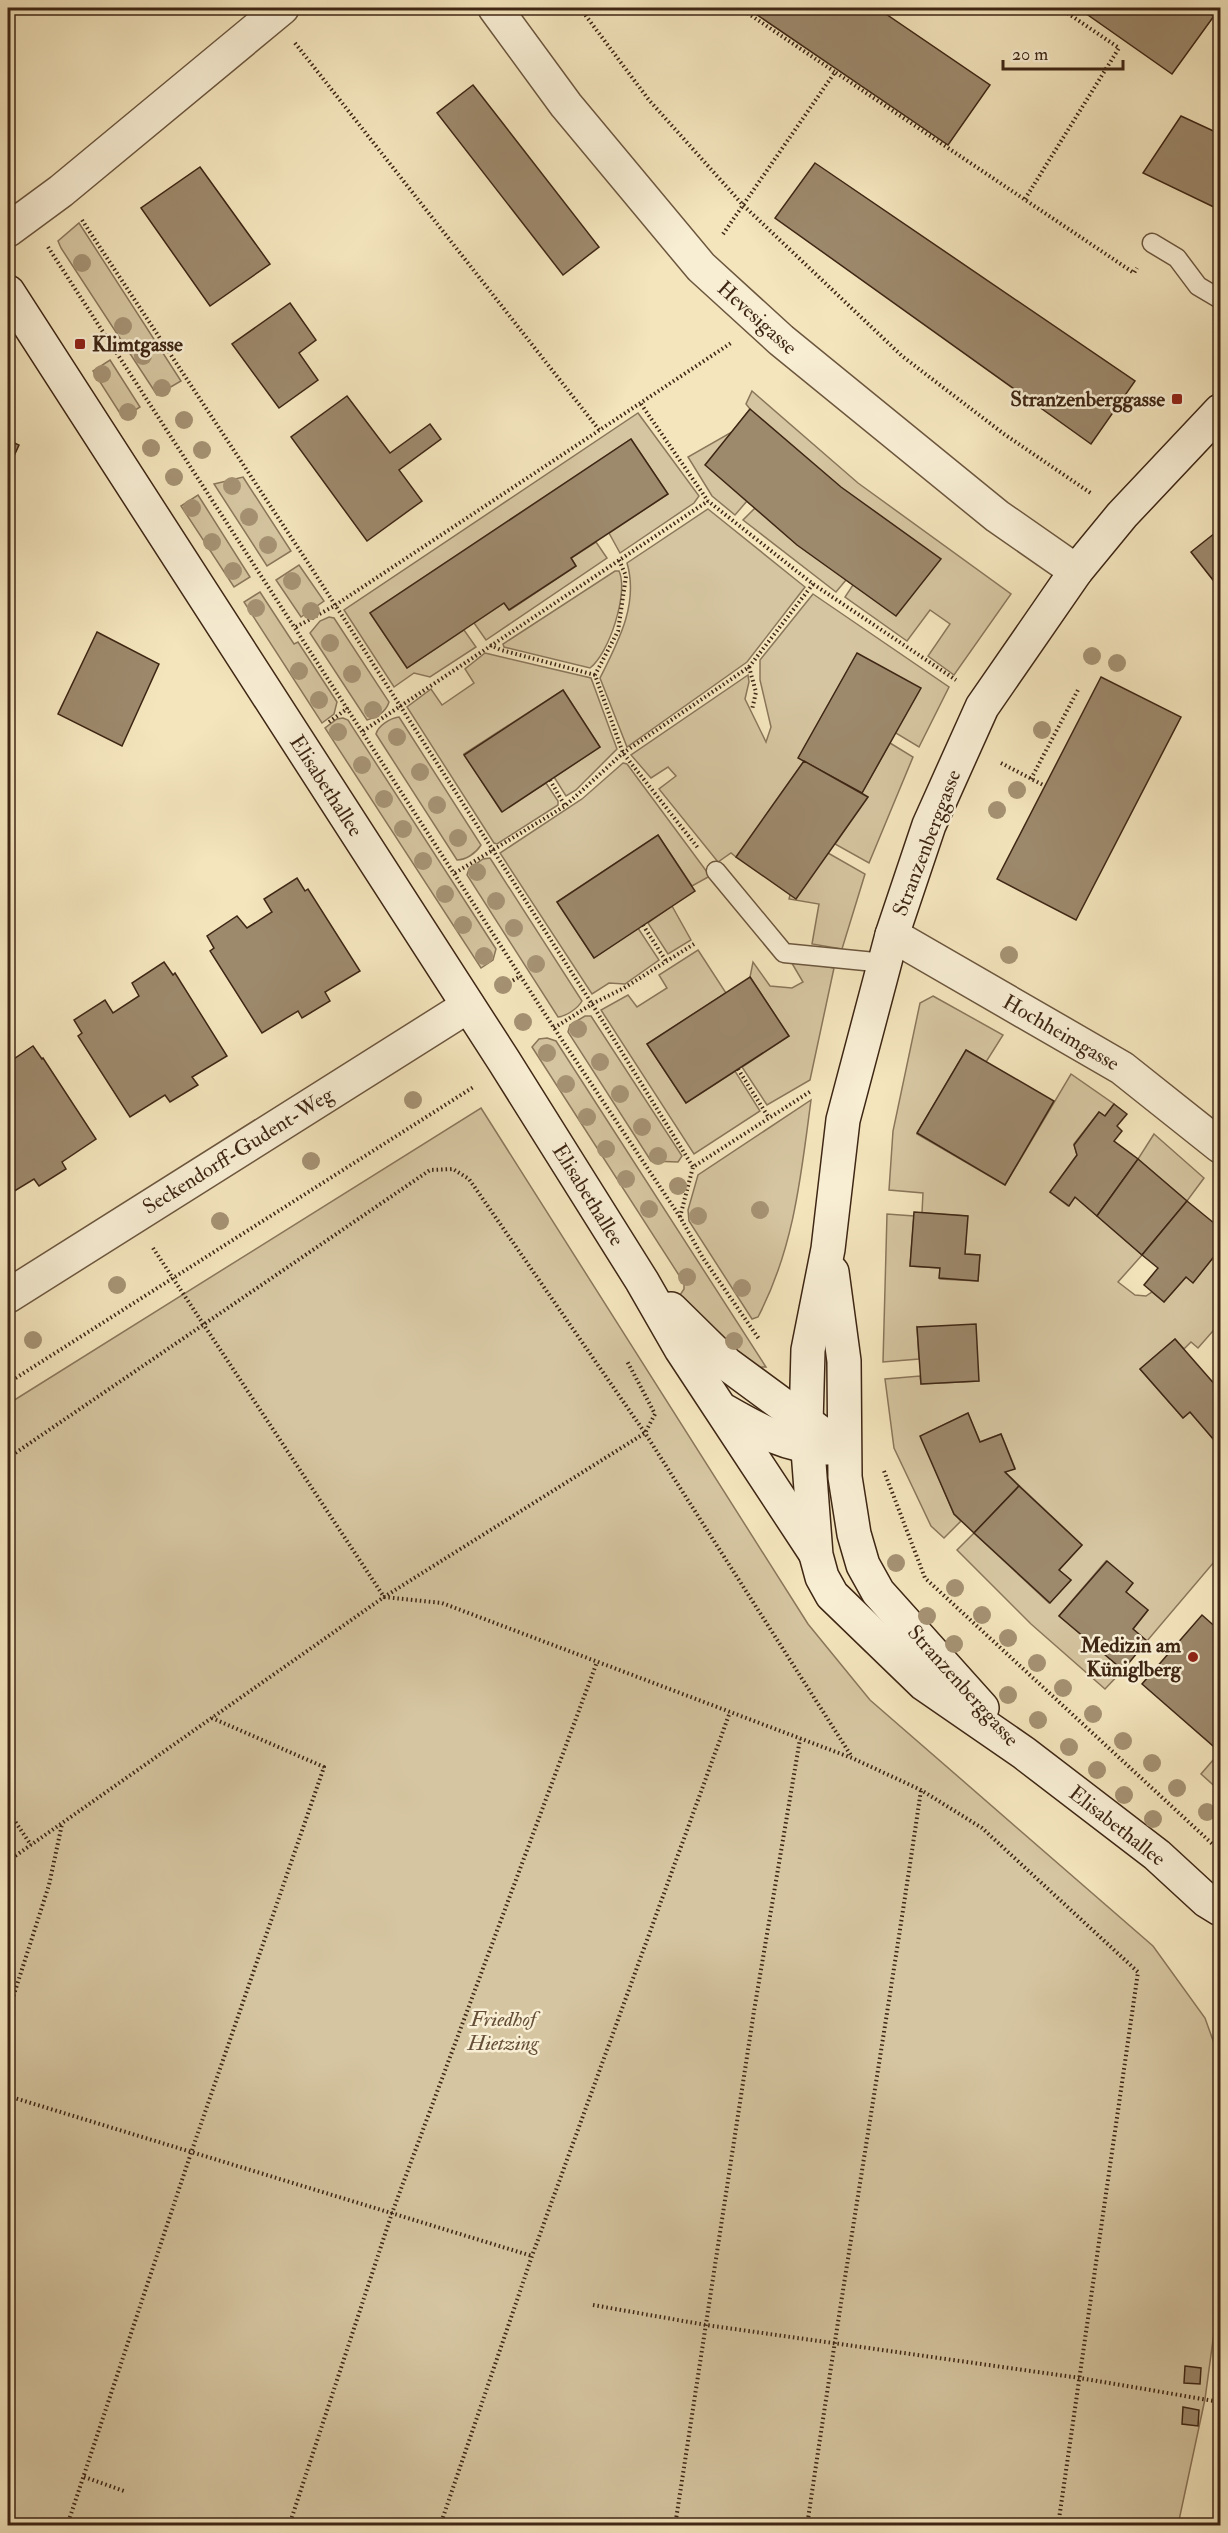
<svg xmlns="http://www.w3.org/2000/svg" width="1228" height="2533" font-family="'IM FELL Double Pica',serif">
  <rect width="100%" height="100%" fill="#f4e5bd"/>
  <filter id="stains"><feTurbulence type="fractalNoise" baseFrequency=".00333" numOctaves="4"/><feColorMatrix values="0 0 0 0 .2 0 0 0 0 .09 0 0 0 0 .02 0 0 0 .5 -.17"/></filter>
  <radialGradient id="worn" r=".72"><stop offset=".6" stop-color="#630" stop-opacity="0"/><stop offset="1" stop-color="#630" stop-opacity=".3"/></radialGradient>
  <g fill="#d5c5a0" stroke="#8a765a" stroke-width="1.5">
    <path d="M79,223L181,381L157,395L61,248L58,241Z"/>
    <path d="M110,360L140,407L123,418L93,371Z"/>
    <path d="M752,391L858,483L1011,594L954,675L928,656L950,624L930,610L907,641L845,597L853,585L846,580L836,592L743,520L755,508L747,501L735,515L712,496L688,457L732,432L750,409L746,404Z"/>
    <path d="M638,413L699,496L694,503L620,553L609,533L668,494L631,439L370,613L407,668L464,630L476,647L430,677L414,673L394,687L344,610Z"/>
    <path d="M243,477L291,551L267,566L214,484Z"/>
    <path d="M198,495L250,577L234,587L181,506Z"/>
    <path d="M708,509L805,587L747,662L627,747L600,678C618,642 639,604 627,563Z"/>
    <path d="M596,542L607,558L486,640L474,623L504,603L510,610L576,566L571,558Z"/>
    <path d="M299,565L324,601L301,617L276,580Z"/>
    <path d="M615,571H619C629,592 609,654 590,668L504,647L503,644Z"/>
    <path d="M260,592L294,644L298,642L337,702L334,714L322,723L244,602Z"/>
    <path d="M813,594L949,687L919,747L896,733L804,761L736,857L731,853L718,862L659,789L676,776L668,767L651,778L631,755L748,675L749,682L745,699L766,742L771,727L760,680V660Z"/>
    <path d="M329,617L334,618L389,702C386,712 376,718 367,720L310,633L320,621Z"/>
    <path d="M485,653L591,678L617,749L576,790L566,796L554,777L600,747L563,690L464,754L501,811L546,783L558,801V805L497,844L494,843L407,707L431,689L442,705L474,683L465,669Z"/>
    <path d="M399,717L481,845C476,853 466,860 457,860L376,734C378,726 390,718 399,717Z"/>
    <path d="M343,718L348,720L496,949L493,960L481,968L325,728L337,719Z"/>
    <path d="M890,743L913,757L869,863L835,844L868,797L862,793Z"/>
    <path d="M623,763L627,764L710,876L692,886L658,835L557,902L594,958L638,928L659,960L625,984L609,983L592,994L500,853L582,799Z"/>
    <path d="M828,853L865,874L842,949L812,944L819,904L789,899L790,895Z"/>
    <path d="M490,858L582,1001C578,1008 567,1016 558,1017L467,875L469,869L483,859Z"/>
    <path d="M672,906L691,940L668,954L648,923Z"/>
    <path d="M698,950L726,993L647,1044L686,1103L735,1071L760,1111L694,1154L601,1010L628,995L637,1007L667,988L659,975Z"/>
    <path d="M790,960L834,968L810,1080L767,1105L742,1067L789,1036L750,977L753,962L770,986L792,988L803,982Z"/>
    <path d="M933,996L1003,1035L986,1062L966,1050L917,1134L1005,1185L1071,1074L1114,1104L1105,1116L1099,1112L1074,1144L1077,1155L1050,1192L1068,1206L1075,1197L1142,1255L1118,1282L1135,1295L1146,1296L1152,1292L1164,1302L1186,1277L1193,1282L1220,1249V1323L1198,1348L1191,1342L1184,1349L1175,1339L1140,1369L1183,1418L1190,1412L1220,1447V1555L1147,1641L1133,1629L1148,1610L1126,1592L1106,1561L1059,1616L1123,1670L1105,1689L1031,1624L957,1550L974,1533L1049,1603L1071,1580L1059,1570L1082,1545L1005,1472L1015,1468L1001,1434L980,1442L968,1413L921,1436L954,1514L961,1521L944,1538L931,1526L894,1448L885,1379L920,1376L921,1384L978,1381L917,1327L919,1359L883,1362L887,1214L914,1216L910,1266L940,1268V1279L978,1281L980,1255L965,1254L967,1216L922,1213L923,1193L889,1190L893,1131L920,1003Z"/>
    <path d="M585,1016H591L682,1156L678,1162L651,1161L568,1032L570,1025Z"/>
    <path d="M547,1038L556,1041L766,1367H762L760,1373L697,1322L680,1295L684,1289V1283L532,1047L539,1039Z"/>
    <path d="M811,1100C801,1176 794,1248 758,1317L752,1319L689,1221L688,1210L698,1175Z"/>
    <path d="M481,1108L808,1624L870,1700L1153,1946L1205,2018L1220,2060V2288L1205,2399L1178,2525L8,2526V1404Z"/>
    <path d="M1154,1134L1204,1178L1187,1201L1138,1159Z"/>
    <path d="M1220,1752V1791L1201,1774Z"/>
  </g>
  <g fill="#9d896c" stroke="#3e2614" stroke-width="1.5">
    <path d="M747,8H877L990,85L948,145Z"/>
    <path d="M1078,8H1201L1214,16L1172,74Z"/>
    <path d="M473,85L599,247L563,275L437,113Z"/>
    <path d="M1181,116L1220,134V210L1143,173Z"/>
    <path d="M815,163L1135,381L1091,444L775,218Z"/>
    <path d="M200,167L270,264L210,306L141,208Z"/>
    <path d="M290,303L316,340L299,353L318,380L279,408L232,344Z"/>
    <path d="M347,396L390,453L430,424L441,439L399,470L422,501L367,541L291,437Z"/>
    <path d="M750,409L841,487L941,559L896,616L797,545L705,465Z"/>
    <path d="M631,439L668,494L571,558L576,566L509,610L504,603L407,668L370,613Z"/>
    <path d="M8,440L19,445L8,469Z"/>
    <path d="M1220,529V589L1191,552Z"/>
    <path d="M97,632L159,664L122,746L58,714Z"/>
    <path d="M857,653L921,688L862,793L798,758Z"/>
    <path d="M1101,677L1181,717L1076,920L997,879Z"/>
    <path d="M563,690L600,747L502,812L464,755Z"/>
    <path d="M804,761L868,797L796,899L736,857Z"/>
    <path d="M658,835L695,891L594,958L557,902Z"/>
    <path d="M297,878L305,891L308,889L360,971L325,992L330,1001L302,1018L298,1011L262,1033L210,951L214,948L207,936L237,916L247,928L272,912L264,899Z"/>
    <path d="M164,962L173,975L175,973L227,1056L192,1077L198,1085L170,1102L165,1095L130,1117L78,1036L82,1033L74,1020L105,1000L113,1013L139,996L132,983Z"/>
    <path d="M750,977L789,1036L686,1103L647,1044Z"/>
    <path d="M33,1046L42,1059L43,1058L96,1139L62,1162L66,1169L39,1186L34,1179L8,1195V1063Z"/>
    <path d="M966,1050L1054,1101L1005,1185L917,1133Z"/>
    <path d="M1114,1104L1127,1114L1117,1126L1122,1131L1114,1141L1138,1159L1097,1216L1075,1197L1069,1206L1050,1192L1077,1155L1074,1145L1099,1112L1105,1116Z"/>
    <path d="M1138,1159L1187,1201L1142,1255L1097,1216Z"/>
    <path d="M1187,1201L1220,1228V1249L1193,1283L1186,1277L1164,1302L1144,1285L1158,1268L1142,1255Z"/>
    <path d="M914,1212L968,1216L965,1254L980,1255L978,1281L939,1278L940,1268L910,1266Z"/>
    <path d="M976,1324L979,1381L921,1384L917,1327Z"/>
    <path d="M1175,1339L1217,1387L1220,1385V1447L1190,1412L1183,1418L1140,1369Z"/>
    <path d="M968,1413L980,1442L1001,1434L1015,1469L1005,1472L1019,1486L974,1533L954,1514L920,1436Z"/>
    <path d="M1019,1486L1082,1545L1059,1570L1071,1580L1050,1603L974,1533Z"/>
    <path d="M1107,1561L1133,1583L1126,1592L1148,1610L1133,1629L1147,1641L1123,1670L1059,1616Z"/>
    <path d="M1202,1615L1220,1631V1752L1142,1684Z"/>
    <path d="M1185,2366L1201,2368L1200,2384L1184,2383Z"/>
    <path d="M1183,2407L1199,2410L1198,2426L1182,2424Z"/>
  </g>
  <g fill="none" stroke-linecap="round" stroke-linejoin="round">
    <g stroke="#6c563e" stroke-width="21">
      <g id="lane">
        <path d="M1152,243L1177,258L1198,286L1220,299"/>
        <path d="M716,871L784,953L885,963"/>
      </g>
    </g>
    <g stroke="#6c563e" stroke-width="36">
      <g id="street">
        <path d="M495,8L566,105L701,267L781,340L997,516L1076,571"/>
        <path d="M8,230L61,191L282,8"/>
        <path d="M892,935L1122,1068L1220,1146"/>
        <path d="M8,1296L468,1006"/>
      </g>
    </g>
    <g stroke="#3e2614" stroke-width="36">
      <g id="secondary">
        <path d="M8,292L504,1061L642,1281L681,1349L814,1551"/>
        <path d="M1220,411L1122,515L1076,571L982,707L929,825L892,935L843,1120L828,1249L808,1350L806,1424L816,1555L822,1577L832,1595L924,1684L1024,1753L1157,1855L1207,1901L1220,1909"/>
        <path d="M832,1272L844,1361L845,1477L854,1534L863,1565L878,1592L982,1708"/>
        <path d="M671,1309L727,1364L821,1433"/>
        <path d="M725,1411C758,1430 788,1447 827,1448"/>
      </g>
    </g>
    <g stroke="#3e2614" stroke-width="4" stroke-dasharray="1.5 3" stroke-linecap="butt">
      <path d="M580,8L649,100L743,205L902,356L1004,434L1092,494"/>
      <path d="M740,8L835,72"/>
      <path d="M295,43L600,431"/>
      <path d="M1025,199L1119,48L1060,8"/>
      <path d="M82,220L312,569L592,1004L693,1167"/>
      <path d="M723,234L835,72L1134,273L1137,268"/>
      <path d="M48,247L554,1028L680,1217L703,1258L759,1339"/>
      <path d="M641,404L708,501L813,584L956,680"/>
      <path d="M619,560L626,576L618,631L595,675L623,753L698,848"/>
      <path d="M296,627L334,606L731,343"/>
      <path d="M490,645L501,650L595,675"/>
      <path d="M749,667L756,692L752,710"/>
      <path d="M329,722L348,708"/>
      <path d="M363,731L708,501"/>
      <path d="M1001,763L1045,786"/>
      <path d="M1031,779L1079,688"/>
      <path d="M550,780L565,806"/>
      <path d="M1220,800L1217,843L1220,844"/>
      <path d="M455,873L565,806L623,753L749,667L813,584"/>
      <path d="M643,925L666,961"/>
      <path d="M501,987L521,976"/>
      <path d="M554,1028L592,1004L624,988L694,944"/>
      <path d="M738,1069L769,1118"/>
      <path d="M680,1217L693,1167L811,1091"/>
      <path d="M153,1248L384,1597L442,1603L852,1758L921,1790L982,1828L1138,1972L1058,2526"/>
      <path d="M8,1383L475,1086"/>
      <path d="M8,1458L430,1170L453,1169L469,1179L645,1433L852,1757"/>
      <path d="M884,1471L925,1578L1220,1851"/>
      <path d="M8,1811L31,1845"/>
      <path d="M8,1861L384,1597L645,1433L655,1414L627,1361"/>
      <path d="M8,2013L49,1885L62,1824"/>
      <path d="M8,2096L532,2256"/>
      <path d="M593,2305L706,2325L1080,2378L1220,2402"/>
      <path d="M84,2477L124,2491"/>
      <path d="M67,2526L191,2153L324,1767L212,1718"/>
      <path d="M289,2526L392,2213L597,1662"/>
      <path d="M440,2526L532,2256L730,1712"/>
      <path d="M675,2526L754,2011L800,1739"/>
      <path d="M807,2526C843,2280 885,2036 921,1790"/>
    </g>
    <use href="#lane" stroke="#f8eed4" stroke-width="18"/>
    <use href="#street" stroke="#f8eed4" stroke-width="33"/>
    <use href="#secondary" stroke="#f8eed4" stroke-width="33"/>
  </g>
  <g fill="#a59273">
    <circle cx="82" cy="263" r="9"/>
    <circle cx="123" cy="326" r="9"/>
    <circle cx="143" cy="356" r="9"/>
    <circle cx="102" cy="374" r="9"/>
    <circle cx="162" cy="388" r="9"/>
    <circle cx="128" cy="412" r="9"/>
    <circle cx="184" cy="420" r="9"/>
    <circle cx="151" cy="448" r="9"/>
    <circle cx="202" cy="450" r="9"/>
    <circle cx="174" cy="477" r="9"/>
    <circle cx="232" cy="486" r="9"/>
    <circle cx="192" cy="508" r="9"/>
    <circle cx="249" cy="517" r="9"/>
    <circle cx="212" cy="542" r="9"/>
    <circle cx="268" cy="545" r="9"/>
    <circle cx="233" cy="571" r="9"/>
    <circle cx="292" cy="581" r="9"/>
    <circle cx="256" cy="608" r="9"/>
    <circle cx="311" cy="611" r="9"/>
    <circle cx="330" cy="643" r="9"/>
    <circle cx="1092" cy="656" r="9"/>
    <circle cx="1117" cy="663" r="9"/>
    <circle cx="299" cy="671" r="9"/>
    <circle cx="352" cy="674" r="9"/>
    <circle cx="319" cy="700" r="9"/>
    <circle cx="373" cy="710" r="9"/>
    <circle cx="1042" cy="730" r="9"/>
    <circle cx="338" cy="732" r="9"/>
    <circle cx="397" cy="737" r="9"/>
    <circle cx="362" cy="765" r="9"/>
    <circle cx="420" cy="772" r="9"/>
    <circle cx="1017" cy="790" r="9"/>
    <circle cx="384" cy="799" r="9"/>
    <circle cx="437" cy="805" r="9"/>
    <circle cx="997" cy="810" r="9"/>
    <circle cx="403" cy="829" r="9"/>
    <circle cx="458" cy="838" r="9"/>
    <circle cx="423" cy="861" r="9"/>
    <circle cx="477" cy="872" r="9"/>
    <circle cx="445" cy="894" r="9"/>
    <circle cx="496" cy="901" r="9"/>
    <circle cx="463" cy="925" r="9"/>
    <circle cx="514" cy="928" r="9"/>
    <circle cx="1009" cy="955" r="9"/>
    <circle cx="484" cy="956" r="9"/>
    <circle cx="536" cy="964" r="9"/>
    <circle cx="503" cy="985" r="9"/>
    <circle cx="523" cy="1022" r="9"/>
    <circle cx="578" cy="1029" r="9"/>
    <circle cx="547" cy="1053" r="9"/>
    <circle cx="600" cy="1062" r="9"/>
    <circle cx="566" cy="1084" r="9"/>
    <circle cx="620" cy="1094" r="9"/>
    <circle cx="413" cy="1100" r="9"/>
    <circle cx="587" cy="1117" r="9"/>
    <circle cx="642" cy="1127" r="9"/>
    <circle cx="606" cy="1149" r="9"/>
    <circle cx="658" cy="1156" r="9"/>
    <circle cx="311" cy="1161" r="9"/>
    <circle cx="626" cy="1179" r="9"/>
    <circle cx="678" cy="1186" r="9"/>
    <circle cx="649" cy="1209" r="9"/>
    <circle cx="760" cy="1210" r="9"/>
    <circle cx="698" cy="1216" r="9"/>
    <circle cx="220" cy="1221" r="9"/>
    <circle cx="687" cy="1277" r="9"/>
    <circle cx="117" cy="1285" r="9"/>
    <circle cx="742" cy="1288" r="9"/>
    <circle cx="33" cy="1340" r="9"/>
    <circle cx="734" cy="1341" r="9"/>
    <circle cx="896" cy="1563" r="9"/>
    <circle cx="955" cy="1588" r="9"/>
    <circle cx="982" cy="1615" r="9"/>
    <circle cx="927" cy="1616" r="9"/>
    <circle cx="1008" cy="1638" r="9"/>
    <circle cx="954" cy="1644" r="9"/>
    <circle cx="1037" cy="1663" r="9"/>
    <circle cx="1063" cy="1688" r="9"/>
    <circle cx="1008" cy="1695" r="9"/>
    <circle cx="1093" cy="1714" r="9"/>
    <circle cx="1038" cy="1720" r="9"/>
    <circle cx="1123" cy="1741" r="9"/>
    <circle cx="1069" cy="1747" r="9"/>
    <circle cx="1152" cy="1763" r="9"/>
    <circle cx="1097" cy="1770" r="9"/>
    <circle cx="1177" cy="1788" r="9"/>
    <circle cx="1124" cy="1795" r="9"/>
    <circle cx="1207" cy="1812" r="9"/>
    <circle cx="1153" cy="1819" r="9"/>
  </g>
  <g fill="#8f2418" stroke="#f8eed4" stroke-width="2">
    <rect x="74" y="338" width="12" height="12" rx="3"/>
    <rect x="1171" y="393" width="12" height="12" rx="3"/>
    <circle cx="1193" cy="1657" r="6"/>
  </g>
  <g text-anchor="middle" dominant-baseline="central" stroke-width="5" stroke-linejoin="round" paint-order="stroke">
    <g font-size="21" fill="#3e2614" stroke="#f8eed4">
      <text transform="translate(757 318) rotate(42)">Hevesigasse</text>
      <text transform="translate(326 786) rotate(57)">Elisabethallee</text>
      <text transform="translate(927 843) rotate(-69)">Stranzenberggasse</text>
      <text transform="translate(1061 1033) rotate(30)">Hochheimgasse</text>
      <text transform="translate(238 1151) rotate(-32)">Seckendorff-Gudent-Weg</text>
      <text transform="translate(588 1195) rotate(58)">Elisabethallee</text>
      <text transform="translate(963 1686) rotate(48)">Stranzenberggasse</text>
      <text transform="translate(1117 1826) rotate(38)">Elisabethallee</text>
    </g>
    <g font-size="21" font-weight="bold" fill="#3e2614" stroke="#f8eed4" text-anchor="end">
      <text x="92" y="344" text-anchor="start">Klimtgasse</text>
      <text x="1165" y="399">Stranzenberggasse</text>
      <text x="1181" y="1645">Medizin am<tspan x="1181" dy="24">Küniglberg</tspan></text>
    </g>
    <g font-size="21" font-style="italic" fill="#644e37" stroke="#f8eed4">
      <text x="503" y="2019">Friedhof<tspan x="503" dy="24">Hietzing</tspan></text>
    </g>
  </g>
  <rect width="1228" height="2533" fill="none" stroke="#f4e5bd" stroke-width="30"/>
  <rect x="9" y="9" width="1210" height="2515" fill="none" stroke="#3e2614" stroke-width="3"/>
  <rect x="15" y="15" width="1198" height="2503" fill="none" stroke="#3e2614" stroke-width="1.5"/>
  <path d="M1003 60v9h120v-9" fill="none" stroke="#3e2614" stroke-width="3"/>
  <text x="1012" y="60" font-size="18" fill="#3e2614" stroke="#f8eed4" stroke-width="4.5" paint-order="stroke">20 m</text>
  <rect width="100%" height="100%" filter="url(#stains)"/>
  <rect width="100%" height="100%" fill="url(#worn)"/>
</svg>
